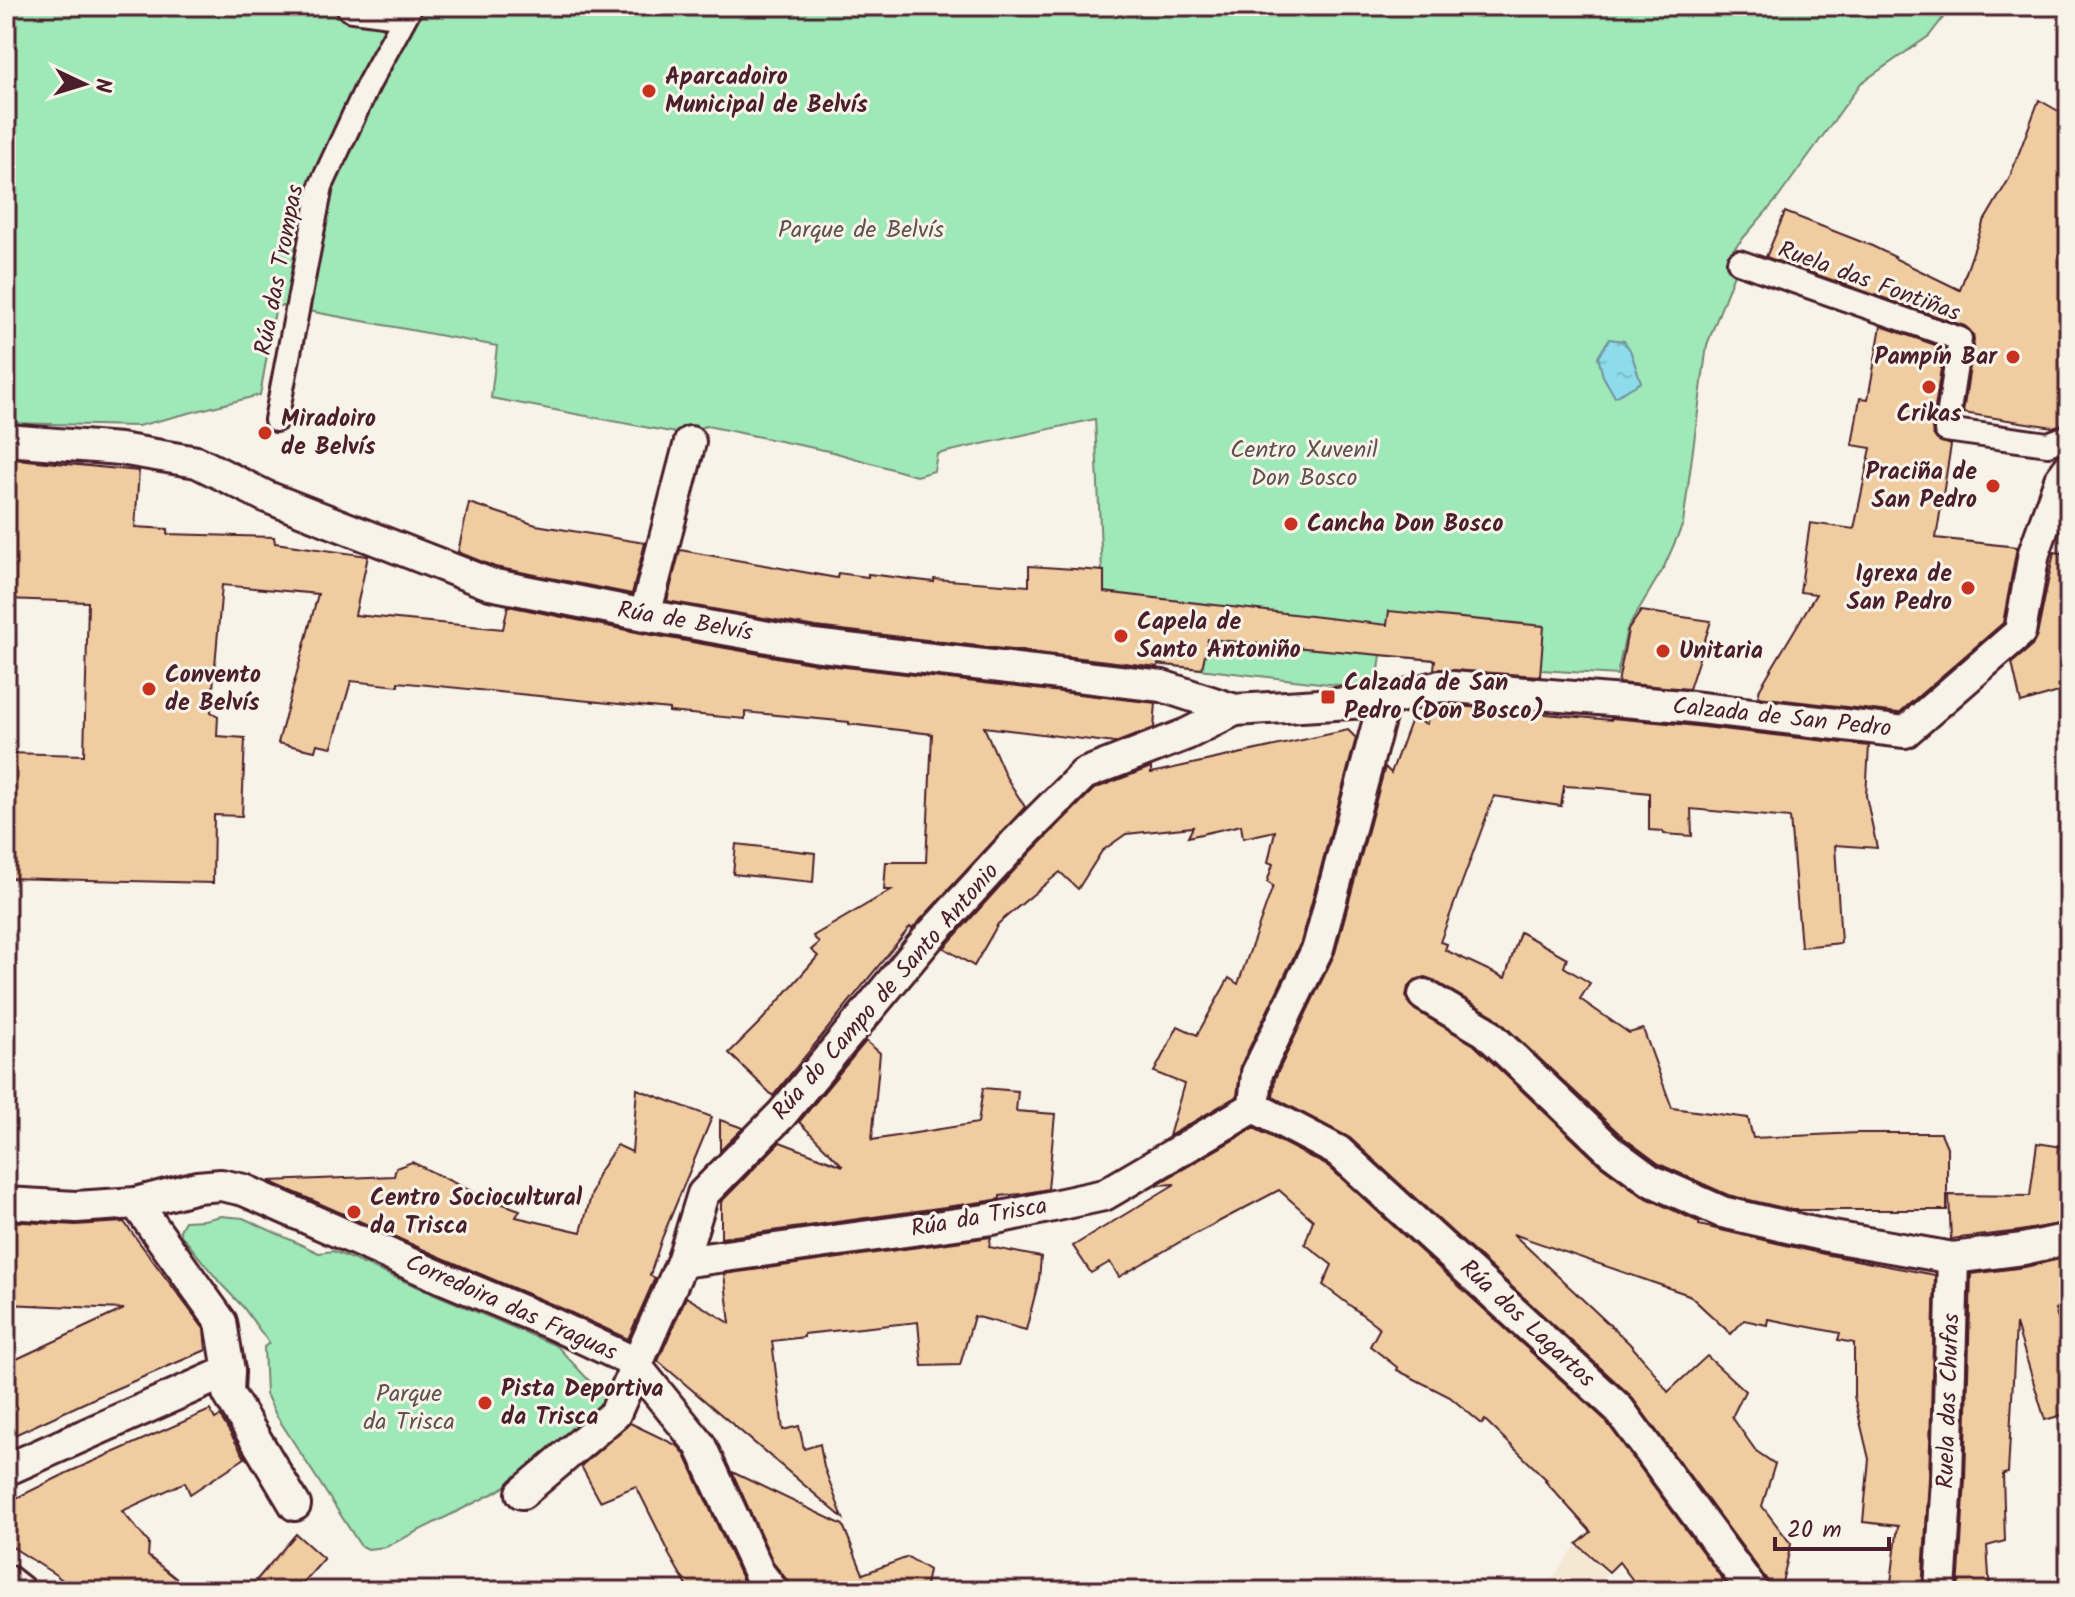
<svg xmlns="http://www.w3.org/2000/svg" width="2075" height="1597" font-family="Kalam,sans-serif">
  <defs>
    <pattern id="water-ripples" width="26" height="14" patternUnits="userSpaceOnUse" patternTransform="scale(2)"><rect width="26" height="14" fill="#8ddceb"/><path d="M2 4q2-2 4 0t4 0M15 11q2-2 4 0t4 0" fill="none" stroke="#7bbcca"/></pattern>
  </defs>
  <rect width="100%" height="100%" fill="#f7f3e8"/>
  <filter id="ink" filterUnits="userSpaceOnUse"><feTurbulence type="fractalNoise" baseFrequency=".0125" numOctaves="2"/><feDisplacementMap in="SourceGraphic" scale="16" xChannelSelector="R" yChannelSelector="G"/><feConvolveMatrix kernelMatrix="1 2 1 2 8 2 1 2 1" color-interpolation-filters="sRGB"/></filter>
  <g filter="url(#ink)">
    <path fill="#f5e8d3" d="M1576,1545L1607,1573L1601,1582L1610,1591H1544Z"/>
    <g fill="#9fe8b7" stroke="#748471" stroke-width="2">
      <path d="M6,6H1952L1929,36L1861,83L1778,198L1732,251L1738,272L1734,274L1707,345L1683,524L1664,567L1627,629L1617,675L1541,670L1381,655L1377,685L1355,687L1138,662L1104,609V572L1102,571L1095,419L937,454L934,471L916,476L833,452L707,426L676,433L491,398L497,346L276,305L260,395L138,426L6,423Z"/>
      <path d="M221,1216L243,1218L319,1253L333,1251L557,1346L607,1400V1403L519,1478L494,1493L386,1547L368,1549L360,1545L276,1415L266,1394L264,1347L269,1343L243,1307L221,1284L181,1235L180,1230L185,1221L204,1220Z"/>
    </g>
    <path fill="url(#water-ripples)" stroke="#72909e" stroke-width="2" d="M1609,339L1624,341L1630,350L1641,382L1615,397L1603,376L1598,357Z"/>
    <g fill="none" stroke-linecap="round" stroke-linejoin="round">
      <path stroke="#72909e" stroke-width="11" d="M1498,6H1503"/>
    </g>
    <g fill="#f0cda1" stroke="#4a1f2b" stroke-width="2">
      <path d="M2039,100L2069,117V422L2053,427L1963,413L1974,340L1973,334L1965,326L1766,257L1785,212L1872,246L1895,257L1894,258L1960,290L1983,223L2009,179Z"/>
      <path d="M1881,326L1944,348L1932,429L1933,434L1937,440L1951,445L1936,538L2017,547L2003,623L1899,713L1758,697L1760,688L1816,594L1800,592L1810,523L1854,529L1871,448L1852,445L1860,398L1868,399Z"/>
      <path d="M6,458L139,471L135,527L168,529L167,534L274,537L275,543L368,556L355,615L503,629L508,606L641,633L810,663L1156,703L1154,728L1115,743L984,727L1006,777L1025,807L912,929L910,927L773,1096L729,1053L762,1020L818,956L811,950L819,943L813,936L891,890H884L886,862H926L932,734L849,724V722L745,712V719L669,712V709L398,682V686L351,681L332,747L317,744L315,751L278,743L318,594L222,585L211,712L218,716L217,736L245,738L242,816L214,815L213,883L6,878V753L84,755L88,602L6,599Z"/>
      <path d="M469,503L536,525L645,543L632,594L495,567L458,552Z"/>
      <path d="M680,550L837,578L838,573L868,577V574L934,582V579L1029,586V566L1104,571V592L1387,625L1389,611L1544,626L1540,676L1434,669L1435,660L1208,639L1202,669L1158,664V667L816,627L667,601Z"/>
      <path d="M2054,552L2069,554V689L2021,703L2012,663L2032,646L2037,636Z"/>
      <path d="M1641,611L1711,621L1689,689L1618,683L1628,630Z"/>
      <path d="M1458,706L1611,720V718L1678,724L1869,746L1866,796L1877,848L1835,845L1841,943L1801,947L1790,818L1691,809L1692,836L1664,834L1663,831L1649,830V793L1602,788L1564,786L1561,806L1494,796L1440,942L1447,944L1445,950L1505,978L1520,932L1567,958L1564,967L1590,983L1580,999L1629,1033L1643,1029L1672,1108L1748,1118L1753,1138L1857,1133H1941L1947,1147V1210H1792L1728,1195L1659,1164L1624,1138L1494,1016L1433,980L1425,977L1415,980L1408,987L1406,996L1409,1004L1415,1010L1474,1045L1600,1165L1642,1196L1699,1222V1225L1824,1254L1935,1275L1929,1478L1922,1591H1890L1898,1526L1863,1522L1869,1459L1854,1396V1343L1838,1340L1840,1333L1768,1319L1767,1325L1744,1320L1731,1334L1689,1295L1513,1234L1629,1343L1651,1368L1668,1392L1707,1356L1745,1391L1732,1417L1756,1451L1775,1464L1762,1506L1791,1544L1780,1591H1771L1767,1580L1630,1395L1350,1138L1273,1097L1275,1078L1335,953L1385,767L1391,773L1411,719L1427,724L1428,712Z"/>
      <path d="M1348,730L1356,738L1301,942L1241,1065L1237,1096L1169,1136L1184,1084L1154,1072L1178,1026L1197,1035L1229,978L1238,984L1273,886L1267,882L1273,864L1268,862L1275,831L1243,838L1241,825L1188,837L1193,827L1126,834L1102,851L1078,889L1060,872L1006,917L998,924L974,966L944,948L1030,853L1094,789L1151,767V773Z"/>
      <path d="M736,844L815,853L813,882L733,874Z"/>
      <path d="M866,1041L880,1053L872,1140L978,1123L983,1088L1018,1091L1016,1111L1055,1114L1048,1189L1021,1194L1000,1196V1199L989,1201L721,1238V1202L780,1142L843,1166L799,1122Z"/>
      <path d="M637,1089L712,1117L662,1238L650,1275L655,1278L628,1339L561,1308L438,1256L269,1181L394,1176L396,1168L412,1162L483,1197L520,1210L516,1217L581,1232L597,1175L617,1145L632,1152Z"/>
      <path d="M720,1120L743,1128L720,1151Z"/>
      <path d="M1254,1128L1328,1166L1605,1420L1731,1591H1641L1619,1562L1609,1572L1577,1544L1591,1532L1545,1481L1547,1480L1485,1420L1482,1424L1450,1397L1397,1370L1398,1368L1370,1346L1380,1328L1323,1285L1332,1265L1305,1244L1313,1220L1279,1190L1180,1242L1119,1277L1110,1262L1091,1273L1073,1246L1175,1184L1156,1185Z"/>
      <path d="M2037,1143L2069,1148V1222L2020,1231L1951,1239L1949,1195L2030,1196Z"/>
      <path d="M6,1221L75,1225L124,1222L204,1329L206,1350L99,1396L6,1439V1364L124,1309L6,1304Z"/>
      <path d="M991,1237L989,1247L1041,1257L1039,1279L1026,1330L974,1316L960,1365L922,1366L918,1322L804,1334V1337L772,1341L783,1430L799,1426L804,1449L820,1444L824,1467L843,1518L658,1361L686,1297L730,1323L724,1274Z"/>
      <path d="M2069,1257V1305L2055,1309L2069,1353V1413L2045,1420L2016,1324L2008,1473L2003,1474L2005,1541L1987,1546L1990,1591H1958L1965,1480L1971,1274L2025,1267Z"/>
      <path d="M210,1410L215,1419L220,1416L245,1458L190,1494L185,1482L122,1511L149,1543L148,1556L192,1591H76L56,1575L6,1543V1503L69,1472Z"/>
      <path d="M630,1423L678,1446L685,1455L743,1581L750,1591H690L668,1553L669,1552L636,1486L600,1501L581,1466Z"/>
      <path d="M732,1472L843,1525L863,1574L908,1557L929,1570L925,1591H791L787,1580L774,1564Z"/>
      <path d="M296,1534L324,1559L296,1591H247Z"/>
    </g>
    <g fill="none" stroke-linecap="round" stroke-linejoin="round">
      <g stroke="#4a1f2b" stroke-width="28">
        <g id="pedestrian">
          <path d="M1739,262L1960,339L1946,430L2048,444L2069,436"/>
          <path d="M276,420L321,186L368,85L411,6"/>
        </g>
      </g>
      <g stroke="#4a1f2b" stroke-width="36">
        <g id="minor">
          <path d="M352,6L389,11L405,6"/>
          <path d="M6,440L120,449L197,462L267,497L490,584L645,615L813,645L1162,686L1235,710L1384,701L1440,686L1683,706L1905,732L2020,632L2034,553L2060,480L2069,468"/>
          <path d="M645,615L690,442"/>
          <path d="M1424,995L1485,1031L1612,1152L1650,1180L1722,1212L1827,1236L1953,1258L2023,1249L2069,1239"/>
          <path d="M1254,1107L1338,1151L1618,1408L1753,1591"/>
          <path d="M1254,1107L1257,1073L1318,948L1384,701"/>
          <path d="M6,1203L76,1207L136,1203L197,1187L221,1185L244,1190L431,1273L553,1324L621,1356L636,1366L700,1445L759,1573L773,1591"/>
          <path d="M136,1203L221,1322L229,1371L228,1393L295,1505"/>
          <path d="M682,1262L992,1219L1104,1195L1254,1107"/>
          <path d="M6,1470L229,1371"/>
          <path d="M522,1493L615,1414L682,1262L703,1194L782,1114L928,938L1017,841L1084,774L1187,734L1235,710"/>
          <path d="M6,1580L20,1591"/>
          <path d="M1940,1591L1947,1479L1953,1258"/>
        </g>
      </g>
      <use href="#pedestrian" stroke="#f7f3e8" stroke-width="22"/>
      <use href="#minor" stroke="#f7f3e8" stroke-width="30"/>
    </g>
  </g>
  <g fill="#c8321e" stroke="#f7f3e8" stroke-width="3">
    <circle cx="649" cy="91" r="8"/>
    <circle cx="2013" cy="357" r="8"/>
    <circle cx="1929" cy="387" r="8"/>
    <circle cx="265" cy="433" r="8"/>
    <circle cx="1993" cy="486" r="8"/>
    <circle cx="1291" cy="524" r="8"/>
    <circle cx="1968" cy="588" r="8"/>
    <circle cx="1121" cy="636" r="8"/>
    <circle cx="1663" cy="651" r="8"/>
    <circle cx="149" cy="689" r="8"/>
    <rect x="1320" y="689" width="16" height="16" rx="4"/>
    <circle cx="354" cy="1212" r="8"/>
    <circle cx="485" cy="1403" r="8"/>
  </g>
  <g text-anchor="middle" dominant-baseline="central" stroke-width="6" stroke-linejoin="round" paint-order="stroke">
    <g font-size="24" font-weight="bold" fill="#4a1f2b" stroke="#f7f3e8" text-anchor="start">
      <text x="665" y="77">Aparcadoiro<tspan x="665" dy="28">Municipal de Belvís</tspan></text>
      <text x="1997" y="357" text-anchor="end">Pampín Bar</text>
      <text x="1929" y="414" text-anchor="middle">Crikas</text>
      <text x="281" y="419">Miradoiro<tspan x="281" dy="28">de Belvís</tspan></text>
      <text x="1977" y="472" text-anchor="end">Praciña de<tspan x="1977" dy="28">San Pedro</tspan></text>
      <text x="1307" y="524">Cancha Don Bosco</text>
      <text x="1952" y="574" text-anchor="end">Igrexa de<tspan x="1952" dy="28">San Pedro</tspan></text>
      <text x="1137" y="622">Capela de<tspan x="1137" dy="28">Santo Antoniño</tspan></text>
      <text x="1679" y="651">Unitaria</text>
      <text x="165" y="675">Convento<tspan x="165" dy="28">de Belvís</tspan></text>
      <text x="1344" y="683">Calzada de San<tspan x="1344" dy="28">Pedro (Don Bosco)</tspan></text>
      <text x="370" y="1198">Centro Sociocultural<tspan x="370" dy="28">da Trisca</tspan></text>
      <text x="501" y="1389">Pista Deportiva<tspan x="501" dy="28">da Trisca</tspan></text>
    </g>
    <g font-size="24" fill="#5f514e" stroke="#f7f3e8">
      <text x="861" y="230">Parque de Belvís</text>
      <text x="1304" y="450">Centro Xuvenil<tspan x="1304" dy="28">Don Bosco</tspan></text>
      <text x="409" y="1394">Parque<tspan x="409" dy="28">da Trisca</tspan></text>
    </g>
    <g font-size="24" fill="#4a1f2b" stroke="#f7f3e8">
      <text transform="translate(280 270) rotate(-79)">Rúa das Trompas</text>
      <text transform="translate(1869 282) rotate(20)">Ruela das Fontiñas</text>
      <text transform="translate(685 622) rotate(10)">Rúa de Belvís</text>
      <text transform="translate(1782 718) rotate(6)">Calzada de San Pedro</text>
      <text transform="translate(886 992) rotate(-49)">Rúa do Campo de Santo Antonio</text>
      <text transform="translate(979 1218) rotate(-10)">Rúa da Trisca</text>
      <text transform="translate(511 1308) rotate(24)">Corredoira das Fraguas</text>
      <text transform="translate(1527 1324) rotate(43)">Rúa dos Lagartos</text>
      <text transform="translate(1949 1401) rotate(-88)">Ruela das Chufas</text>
    </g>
  </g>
  <rect width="2075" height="1597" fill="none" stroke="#f7f3e8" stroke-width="32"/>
  <rect x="16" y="16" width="2043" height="1565" fill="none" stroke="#4a1f2b" stroke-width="3" filter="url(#ink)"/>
  <g transform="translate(84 84) rotate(94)" stroke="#f7f3e8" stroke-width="6" paint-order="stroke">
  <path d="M0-6L14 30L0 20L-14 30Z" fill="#4a1f2b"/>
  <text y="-12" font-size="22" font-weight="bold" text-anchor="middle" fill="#4a1f2b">N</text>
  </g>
  <path d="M1775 1537v12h114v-12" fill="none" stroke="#4a1f2b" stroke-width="4"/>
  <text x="1787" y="1537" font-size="24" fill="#4a1f2b" stroke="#f7f3e8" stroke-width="6" paint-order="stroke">20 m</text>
</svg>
